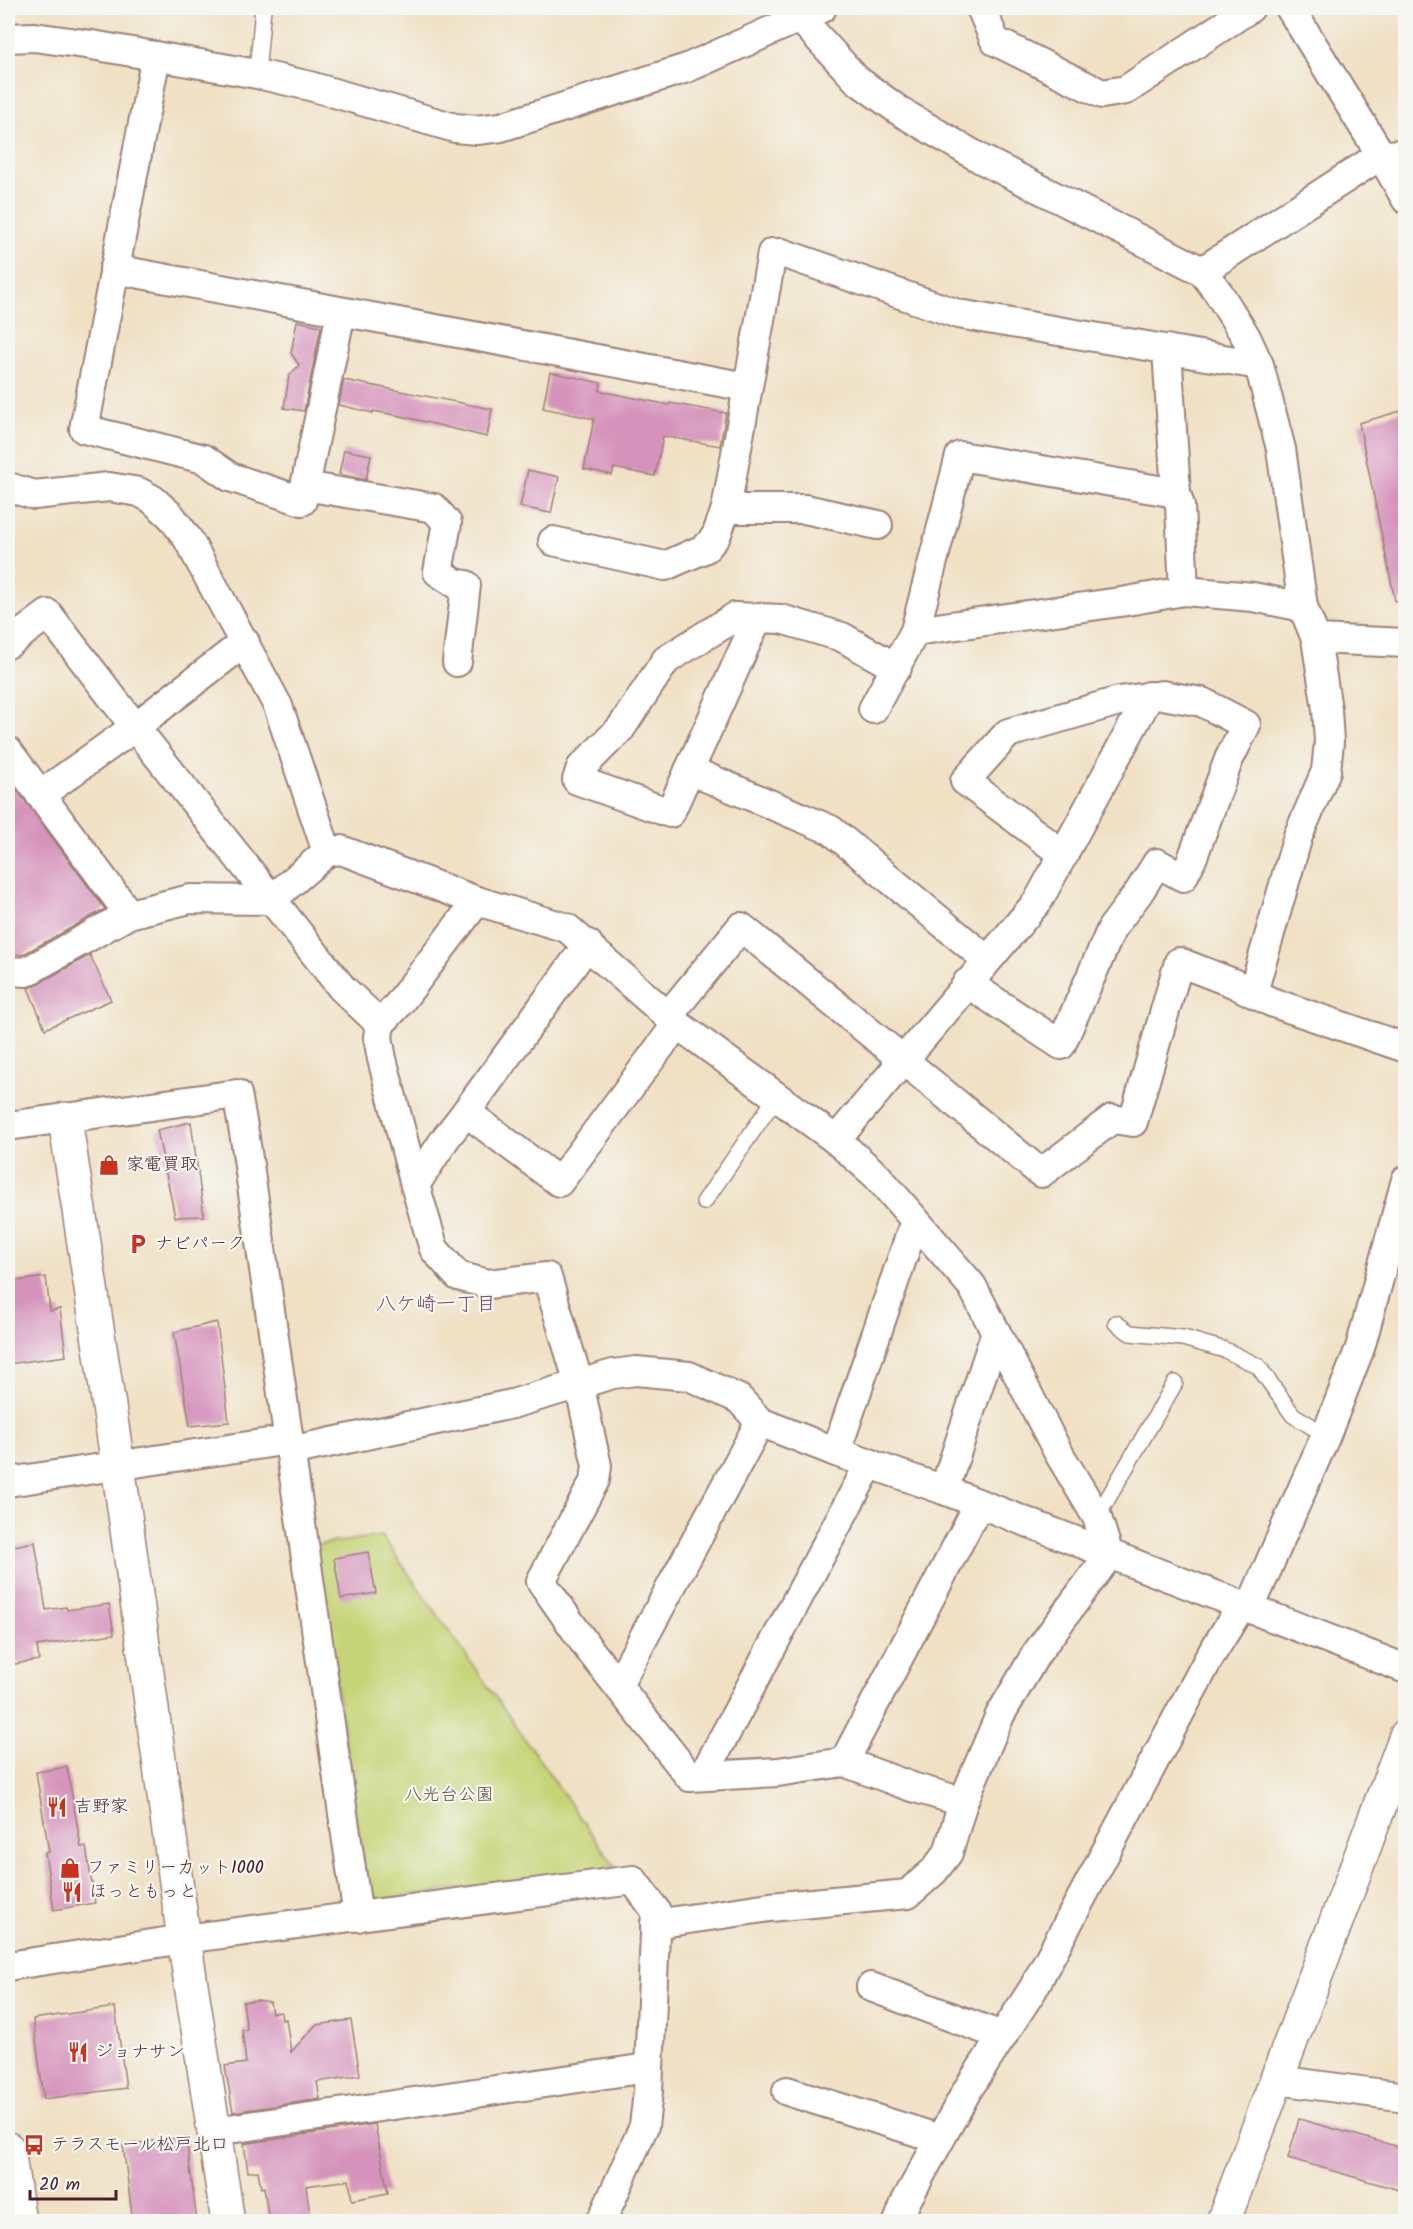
<svg xmlns="http://www.w3.org/2000/svg" width="1413" height="2229" font-family="Kalam,'Klee One',sans-serif">
  <rect width="100%" height="100%" fill="#f6f6f2"/>
  <filter id="ink" filterUnits="userSpaceOnUse"><feTurbulence type="fractalNoise" baseFrequency=".0167" numOctaves="2"/><feDisplacementMap in="SourceGraphic" scale="12" xChannelSelector="R" yChannelSelector="G"/><feConvolveMatrix kernelMatrix="1 2 1 2 8 2 1 2 1" color-interpolation-filters="sRGB"/></filter>
  <filter id="wash" filterUnits="userSpaceOnUse"><feTurbulence type="fractalNoise" baseFrequency=".008" numOctaves="4" result="noise"/><feDisplacementMap in="SourceGraphic" scale="24" xChannelSelector="R" yChannelSelector="G"/><feGaussianBlur stdDeviation="1.35" result="paint"/><feColorMatrix in="noise" values="0 0 0 0 0 0 0 0 0 0 0 0 0 0 0 0 0 1.4 0 .05"/><feComposite in="paint" operator="in"/></filter>
  <g filter="url(#wash)">
    <rect width="100%" height="100%" fill="#f0e1c5"/>
    <path fill="#c5d476" stroke="#887a50" stroke-width="1.5" d="M382,1536L615,1867L379,1900L368,1892L315,1545Z"/>
    <g id="blocks">
      <g fill="#d593bc">
        <path d="M297,321L321,326L304,411L284,408L289,376L299,365L291,353Z"/>
        <path d="M550,372L601,383L600,391L669,405L670,403L726,413L720,446L663,436L655,476L614,468L612,475L584,469L594,419L543,408Z"/>
        <path d="M344,380L492,409L487,437L401,416L373,411V413L339,405Z"/>
        <path d="M1401,411L1406,433V600L1395,601L1359,423Z"/>
        <path d="M344,450L371,455L366,480L339,474Z"/>
        <path d="M528,470L559,477L551,513L520,507Z"/>
        <path d="M8,778L105,909L22,955L8,952Z"/>
        <path d="M90,955L111,1000L45,1029L28,988L34,986Z"/>
        <path d="M191,1122L204,1216L175,1217L157,1130Z"/>
        <path d="M46,1277L50,1311L60,1309L66,1356L8,1364V1282Z"/>
        <path d="M217,1322L229,1422L190,1426L174,1332Z"/>
        <path d="M35,1542L46,1610L66,1607L67,1610L109,1604L114,1634L37,1646L39,1660L8,1665V1547Z"/>
        <path d="M368,1552L376,1593L341,1599L334,1558Z"/>
        <path d="M67,1767L81,1847H86L95,1903L54,1910L45,1853L49,1852L36,1772Z"/>
        <path d="M257,2000L270,2002L272,2013L281,2012L282,2020L286,2019L291,2052L316,2025L351,2020L360,2075L317,2082L320,2099L233,2112L225,2066L246,2063L242,2030H247L243,2002Z"/>
        <path d="M115,2007L126,2088L44,2099L33,2019Z"/>
        <path d="M1299,2119L1406,2149V2192L1288,2158Z"/>
        <path d="M375,2124L388,2193L352,2200L349,2180L306,2186L311,2222H269L264,2187L261,2188L258,2171L248,2172L244,2144Z"/>
        <path d="M186,2137L197,2222H133L123,2145Z"/>
      </g>
    </g>
  </g>
  <g filter="url(#ink)">
    <use href="#blocks" fill-opacity="0" stroke="#9d8078" stroke-width="1.5"/>
    <g fill="none" stroke-linecap="round" stroke-linejoin="round">
      <g stroke="#9d8078" stroke-width="18">
        <g id="service">
          <path d="M257,74L263,8"/>
          <path d="M704,1202L777,1096"/>
          <path d="M1116,1323L1130,1333L1183,1338L1225,1350L1258,1366L1293,1415L1326,1435"/>
          <path d="M1097,1517L1175,1383"/>
        </g>
      </g>
      <g stroke="#9d8078" stroke-width="32">
        <g id="minor">
          <path d="M981,8L995,41L1102,94L1126,90L1250,8"/>
          <path d="M1290,8L1381,155L1406,199"/>
          <path d="M800,18L857,80L901,112L981,159L1202,271L1218,292L1246,337L1259,365L1281,449L1303,607L1316,639L1327,709L1329,742L1326,771L1298,836L1253,992"/>
          <path d="M8,38L34,37L92,45L257,74L310,86L455,128L477,130L501,127L687,68L822,8"/>
          <path d="M156,56L84,429L204,459L230,477L302,501L341,312"/>
          <path d="M114,269L747,387"/>
          <path d="M1202,271L1381,155L1406,154"/>
          <path d="M1167,349L1176,493L1180,506L1184,591"/>
          <path d="M305,486L434,508L447,523L438,572L455,583L466,585L457,662"/>
          <path d="M8,487L34,495L109,487L139,492L152,499L171,516L188,539L278,706L327,852L341,850L477,901L567,928L677,1024L836,1140L877,1176L972,1286L1058,1452L1097,1517L1109,1555L1036,1654L1000,1715L963,1802L948,1853L934,1871L908,1894L770,1907L655,1924"/>
          <path d="M726,509H805L878,525"/>
          <path d="M553,541L665,566L706,548L716,536L726,509L772,253H782L958,314L1259,365"/>
          <path d="M758,617L670,813L577,780L581,768L621,728L666,660L735,617L781,619L842,637L897,668"/>
          <path d="M915,631L1127,601L1184,591L1253,597L1303,607"/>
          <path d="M1316,639L1406,643"/>
          <path d="M8,644L48,614L135,727L342,988L380,1024L378,1037L382,1059L415,1185L434,1249L458,1276L488,1284L547,1277L579,1384L597,1466L595,1480L541,1581L588,1648L690,1777L778,1772L844,1762L912,1787L963,1802"/>
          <path d="M873,709L915,631L960,456L1176,493"/>
          <path d="M8,751L129,914"/>
          <path d="M689,770L831,830L987,960"/>
          <path d="M40,795L135,727L245,642"/>
          <path d="M8,969L10,971L26,972L129,914L190,899L271,900L327,852"/>
          <path d="M967,983L1061,1045L1112,928L1139,892L1157,863L1183,877L1192,859L1229,759L1246,725L1202,702L1162,695L1119,701L1008,733L965,781L1064,855"/>
          <path d="M668,1016L741,927L1041,1173L1112,1119L1133,1122L1179,962L1233,983L1271,1002L1406,1048"/>
          <path d="M380,1024L397,1006L477,901"/>
          <path d="M466,1112L559,1182L677,1024"/>
          <path d="M8,1126L237,1094L245,1138L358,1917"/>
          <path d="M836,1140L1038,901L1149,696"/>
          <path d="M415,1185L445,1139L466,1112L588,944"/>
          <path d="M290,1451L512,1404L613,1374L636,1371L689,1376L739,1399L760,1422L836,1452L944,1490L1406,1669"/>
          <path d="M836,1452L915,1221"/>
          <path d="M8,1482L289,1440"/>
          <path d="M944,1490L996,1332"/>
          <path d="M1250,1608L1326,1435L1360,1348L1406,1180"/>
          <path d="M618,1685L760,1422"/>
          <path d="M844,1762L979,1504"/>
          <path d="M703,1776L870,1463"/>
          <path d="M8,1966L184,1939L633,1880L656,1911L648,2092L644,2126L601,2222"/>
          <path d="M871,1987L1002,2036"/>
          <path d="M1277,2080L1406,2097"/>
          <path d="M787,2091L940,2139"/>
          <path d="M215,2131L647,2068"/>
          <path d="M898,2222L906,2201L968,2089L1033,1989L1209,1658L1241,1606"/>
        </g>
      </g>
      <g stroke="#9d8078" stroke-width="36">
        <g id="tertiary">
          <path d="M65,1119L118,1465L184,1939L228,2222"/>
          <path d="M8,2149L19,2222"/>
          <path d="M1223,2222L1406,1736"/>
        </g>
      </g>
      <use href="#service" stroke="#fff" stroke-width="15"/>
      <use href="#minor" stroke="#fff" stroke-width="28"/>
      <use href="#tertiary" stroke="#fff" stroke-width="33"/>
    </g>
  </g>
  <defs>
    <g id="shop-bare" transform="scale(1.62)"><path d="M-5-2.5h2.3a2.7 3.5 0 0 1 5.4 0H5L5.5 6h-11ZM-1.5-2.5h3a1.5 2.3 0 0 0-3 0Z" fill="#c8321e" stroke="#f6f6f2" stroke-width="2.5" paint-order="stroke"/></g>
    <g id="parking-bare" transform="scale(1.62)"><path d="M-3.5-5.5H1a3.5 3.5 0 0 1 0 7H-1V5.5H-3.5ZM-1-3.4V-.6H.8a1.4 1.4 0 0 0 0-2.8Z" fill="#c8321e" stroke="#f6f6f2" stroke-width="2.5" paint-order="stroke"/></g>
    <g id="restaurant-bare" transform="scale(1.62)"><path d="M-5-6h1v4h1v-4h1v4h1v-4h1v5L-1.5 .5V6h-2V.5L-5-1ZM5-6V6H3V1.5H1.5Q1.5-4 5-6Z" fill="#c8321e" stroke="#f6f6f2" stroke-width="2.5" paint-order="stroke"/></g>
    <g id="bus-bare" transform="scale(1.62)"><path d="M-5-6H5V4H4V6H2V4H-2V6H-4V4H-5ZM-3.5-4V0h7V-4ZM-3.5 1.2v1.5H-2V1.2ZM2 1.2v1.5H3.5V1.2Z" fill="#c8321e" stroke="#f6f6f2" stroke-width="2.5" paint-order="stroke"/></g>
  </defs>
  <g fill-rule="evenodd">
    <use href="#shop-bare" x="109" y="1165"/>
    <use href="#parking-bare" x="138" y="1244"/>
    <use href="#restaurant-bare" x="57" y="1807"/>
    <use href="#shop-bare" x="70" y="1868"/>
    <use href="#restaurant-bare" x="72" y="1892"/>
    <use href="#restaurant-bare" x="78" y="2052"/>
    <use href="#bus-bare" x="34" y="2145"/>
  </g>
  <g text-anchor="middle" dominant-baseline="central" stroke-width="4.5" stroke-linejoin="round" paint-order="stroke">
    <g font-size="18" fill="#4a1f2b" stroke="#f6f6f2" text-anchor="start">
      <text x="126" y="1165">家電買取</text>
      <text x="155" y="1244">ナビパーク</text>
      <text x="74" y="1807">吉野家</text>
      <text x="87" y="1868">ファミリーカット1000</text>
      <text x="89" y="1892">ほっともっと</text>
      <text x="95" y="2052">ジョナサン</text>
      <text x="51" y="2145">テラスモール松戸北口</text>
    </g>
    <g font-size="18" fill="#694c3e" stroke="#f6f6f2">
      <text x="449" y="1795">八光台公園</text>
    </g>
    <g font-size="20" fill="#7b485e" stroke="#f6f6f2">
      <text x="436" y="1305">八ケ崎一丁目</text>
    </g>
  </g>
  <rect width="1413" height="2229" fill="none" stroke="#f6f6f2" stroke-width="30"/>
  <path d="M30 2190v9h86v-9" fill="none" stroke="#4a1f2b" stroke-width="3"/>
  <text x="39" y="2190" font-size="18" fill="#4a1f2b" stroke="#f6f6f2" stroke-width="4.5" paint-order="stroke">20 m</text>
</svg>
